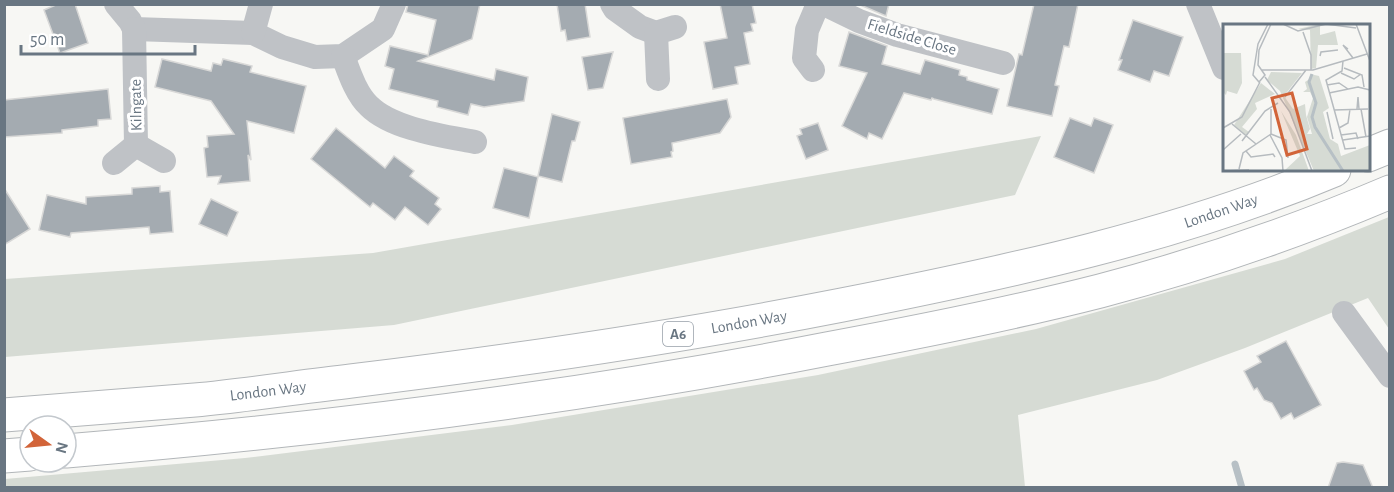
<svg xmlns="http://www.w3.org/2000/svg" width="1394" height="492" font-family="'Alegreya Sans',sans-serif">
  <rect width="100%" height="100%" fill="#f7f7f4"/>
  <g fill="#d6dbd4">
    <path d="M1041,136L1015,195L394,325L5,357V279L373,253Z"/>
    <path d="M1389,217V329L1368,298L1245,348L1157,380L1018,415L1025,487L5,488V479L245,458L512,425L818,375L1036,329L1285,259Z"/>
  </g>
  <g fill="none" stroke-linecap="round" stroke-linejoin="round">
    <path stroke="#b7c0c5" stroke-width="7" d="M1235,464L1242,488"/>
  </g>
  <g fill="#a4abb1" stroke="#d8d8d7" stroke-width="1.5">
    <path d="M58,4H75L88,43L60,53L44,10Z"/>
    <path d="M408,4H480L472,39L418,61L494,80L496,69L528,77L524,101L484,107L471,104L468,115L437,107L438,101L389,89L394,69L385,66L390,46L428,55L436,20L406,12Z"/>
    <path d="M557,4H585L590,37L567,41L565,30L561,31Z"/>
    <path d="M720,4H752L756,23L751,24L753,31L744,33L750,64L735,67L738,84L713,89L704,42L727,38Z"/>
    <path d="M858,4H889L886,16Z"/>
    <path d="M1034,4H1078L1069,47L1064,46L1055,85L1059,86L1052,116L1007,106L1019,54L1022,55Z"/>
    <path d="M1133,20L1183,37L1169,76L1154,71L1150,82L1118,70L1122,60H1119Z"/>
    <path d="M849,32L887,46L882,64L920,74L925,60L960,70L959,75L967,77V80L999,89L992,114L934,99L932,98L931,100L904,93L882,139L869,133L867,139L842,126L867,73L839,66Z"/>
    <path d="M613,52L603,88L588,90L582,57Z"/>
    <path d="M162,59L211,71L213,63L221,65L223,59L252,66L250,72L306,86L294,133L247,121L251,160L248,155L250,181L218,184L221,176L207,177L204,148L208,147L207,136L234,134L211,101L155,87Z"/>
    <path d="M108,89L111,119L98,120V126L62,130V133L4,137V100Z"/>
    <path d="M727,99L731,117L720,133L672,143L673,151L671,152L672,157L631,164L623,118Z"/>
    <path d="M552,114L580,122L575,141H572L562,182L538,176Z"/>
    <path d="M1070,118L1091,126L1094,118L1113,125L1094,173L1054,157Z"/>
    <path d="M818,123L828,150L806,159L797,136L802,134L800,129Z"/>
    <path d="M336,128L385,168L394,156L414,171L410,176L439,198L435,204L441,209L428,225L405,207L395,220L373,203L370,207L311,159Z"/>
    <path d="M504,168L538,177L529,218L493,208Z"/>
    <path d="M160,186V192L170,191L173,232L150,234L149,227L71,233L70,237L39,230L47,195L86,204V197L132,194V188Z"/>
    <path d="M4,188L30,229L4,245Z"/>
    <path d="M211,199L238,212L227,236L199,224Z"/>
    <path d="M1286,341L1321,405L1294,419L1291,413L1281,419L1272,403L1264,400L1257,388L1254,390L1244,371L1261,362L1257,356Z"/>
    <path d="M1343,462L1363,465L1373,488H1328L1337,463Z"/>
  </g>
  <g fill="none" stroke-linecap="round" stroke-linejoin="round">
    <g stroke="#b2b6b9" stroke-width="35">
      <g id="trunk">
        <path d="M1368,155L1390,146"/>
        <path d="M4,415C68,410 131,405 195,400C247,395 299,387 351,381C515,361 679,337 842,305C1009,272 1177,236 1334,170"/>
        <path d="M66,451C321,430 576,398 827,349C919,332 1010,314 1100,291C1199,265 1296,232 1390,192"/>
        <path d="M4,456L30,454"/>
      </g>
    </g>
    <g stroke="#bfc2c6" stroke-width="24">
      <path d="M116,4L130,21L134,29L253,33L282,47L315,57L343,56L383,29L394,4"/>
      <path d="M612,4L615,9L640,27L656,33"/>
      <path d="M824,4L859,21L897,35L1003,63"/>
      <path d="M1198,4L1224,68"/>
      <path d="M134,29L136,145"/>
      <path d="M253,33L261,4"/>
      <path d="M343,56C349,72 356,94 369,106C392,129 444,136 475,142"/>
      <path d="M813,70L804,58L807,30L818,4"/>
      <path d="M658,79L656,33L675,27"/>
      <path d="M114,163L136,145L164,161"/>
      <path d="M1344,313L1390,376"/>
    </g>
    <use href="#trunk" stroke="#fff" stroke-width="33"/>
  </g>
  <g text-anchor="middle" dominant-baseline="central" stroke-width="6" stroke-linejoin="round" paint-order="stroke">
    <rect fill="#fff" stroke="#969fa8" stroke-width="1.5" x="663" y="322" width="30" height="24" rx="4.5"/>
    <g font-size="15" font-weight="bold" fill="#697682">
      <text x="678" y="334">A6</text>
    </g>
    <g font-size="16" fill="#697682" stroke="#fff">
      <text transform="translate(912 37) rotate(17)">Fieldside Close</text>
      <text transform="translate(136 105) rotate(-91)">Kilngate</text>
      <text transform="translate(1221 211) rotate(-19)">London Way</text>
      <text transform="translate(749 322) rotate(-10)">London Way</text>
      <text transform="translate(268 391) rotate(-7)">London Way</text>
    </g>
  </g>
  <g transform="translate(1223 24)">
    <rect width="147" height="147" fill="#f7f7f4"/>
    <path d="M97,0V11L112,7L115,21H95L93,44L88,45L87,6L75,5ZM0,29H18L19,59L14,70L4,67L3,71L0,68ZM48,48L79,49L61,72L70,85L82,80L83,91L87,105L84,110H89L84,93L90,74L87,68H80L84,65L82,58L88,54L87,50L96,52L106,84L100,88L107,115L115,120L118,132L147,121V147H91L57,67L44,56ZM38,59L52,70L32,79L34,85L19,103L26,108L23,112L11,101ZM58,87L73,111L86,147H61L77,132Z" fill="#d6dbd4"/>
    <path fill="none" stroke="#b7c0c5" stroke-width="3" d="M89,50L86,58L93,79L89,93L92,103L120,147"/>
    <path fill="none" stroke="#b6bbbf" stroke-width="1.5" d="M45,0L35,20L30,51L36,58L42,51L35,41L36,26L48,0M60,0L75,7L103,0L133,4M133,0L147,37M80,8L88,31V46M125,25L120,21L130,34M97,32L98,28L115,26M120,37L119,47L103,56L122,125L133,124M121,44L139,51L141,63M39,46H90L144,30M118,49L131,55L138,50M42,53L67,88L89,147M104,61L116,59L125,65M106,69L135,63L147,66M147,69V97M62,73L83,46M48,85V110M134,85L135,73L136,85M138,85L143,113M111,86L145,85M104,88L110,115M9,100L33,120M0,104L19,93L37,58M116,104L125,99L127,85M48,110L63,116L65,134M47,111L59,134L60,147M118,111L133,109L135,115M120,116L147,112M19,117L42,87L55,79M0,126L18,110M23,127L28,133L50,130L52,133M16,145L20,129L48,110M1,147L26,146"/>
    <path fill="#d26439" fill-opacity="0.15" stroke="#d26439" stroke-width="3" d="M69,69L84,125L64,131L49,74Z"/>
    <rect width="147" height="147" fill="none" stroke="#697682" stroke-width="3"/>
  </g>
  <rect width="1394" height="492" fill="none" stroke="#697682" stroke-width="12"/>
  <g transform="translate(48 444) rotate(105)"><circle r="28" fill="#ffffff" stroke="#c3c8cd" stroke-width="1.5"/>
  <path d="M0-4.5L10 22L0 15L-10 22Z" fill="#d26439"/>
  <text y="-9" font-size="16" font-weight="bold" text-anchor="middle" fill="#697682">N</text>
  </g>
  <path d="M21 45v9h174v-9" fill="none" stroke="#697682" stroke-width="3"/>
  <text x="30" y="45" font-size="18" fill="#697682" stroke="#ffffff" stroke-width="4.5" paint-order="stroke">50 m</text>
</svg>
